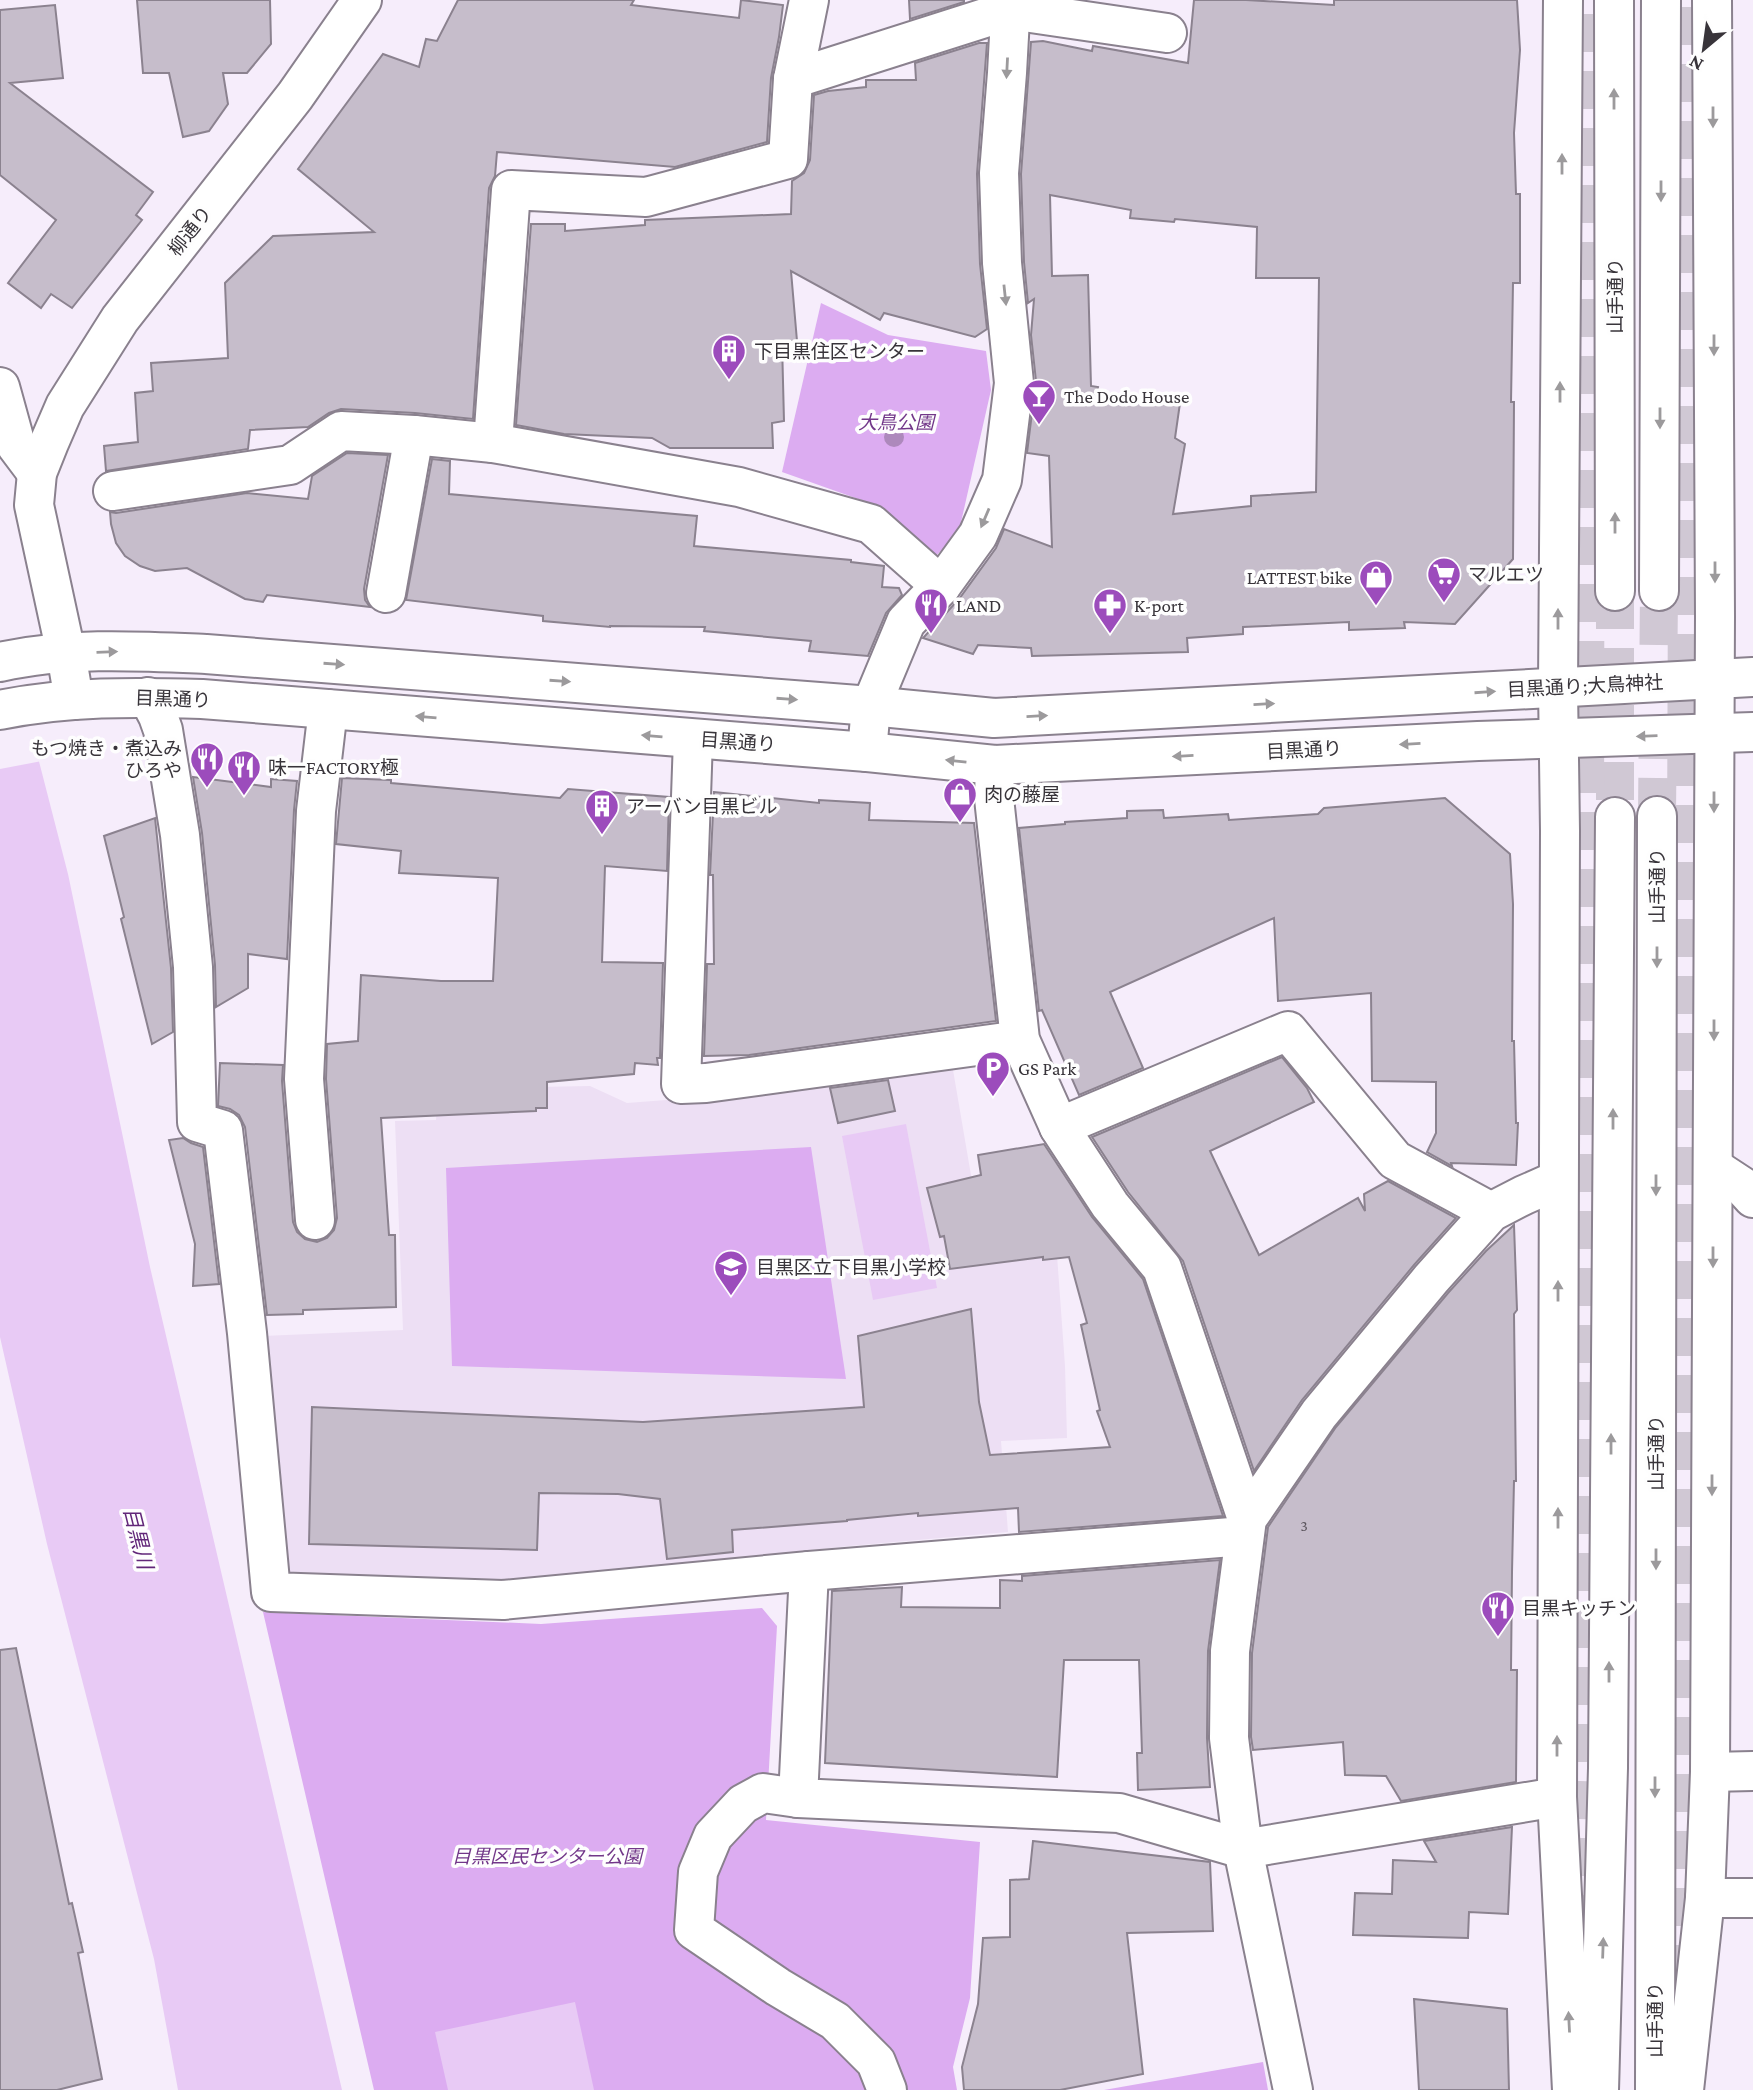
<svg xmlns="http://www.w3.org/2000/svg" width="1753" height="2090" font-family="'Crimson Pro','Noto Sans JP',serif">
  <rect width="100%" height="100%" fill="#f6edfb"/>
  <path fill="#eddff4" d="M952,1064L986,1263L1057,1255L1065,1366L1067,1438L1001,1441L1008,1532L849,1546L508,1582L288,1572L263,1336L403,1330L395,1121L436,1120L438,1089L590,1086L627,1103L732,1095Z"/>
  <g fill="#dcacf1">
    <path d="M821,303L888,335L986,351L991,390L959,531L936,556L878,506L782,472Z"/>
    <path d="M811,1147L846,1379L452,1366L446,1168Z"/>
    <path d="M762,1608L777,1626L766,1820L980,1842L970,1998L953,2067L957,2090H374L263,1612L541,1624Z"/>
    <path d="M1263,2062L1268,2090H1104Z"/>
  </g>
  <g fill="#e8caf5">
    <path d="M0,610L68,874L150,1267L342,2090H178L154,1959L47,1544L0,1337Z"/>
    <path d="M906,1124L937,1288L873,1300L842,1136Z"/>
    <path d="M575,2002L594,2090H448L435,2032Z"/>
  </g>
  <path fill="#f6edfb" d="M0,606L3,609L42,761L0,769Z"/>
  <g fill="#c6bdcb" stroke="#8b828f" stroke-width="2" fill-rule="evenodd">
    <path d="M137,0H270L271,44L247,73H223L228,104L209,131L183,137L169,73H143Z"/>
    <path d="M458,0H634L631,5L739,18L741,0L783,5L779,37L771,78L767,142L675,167L497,152L495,176L489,188L473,419L415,413L341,409L329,413L308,427L250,430L248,449L106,471L104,446L138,442L135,393L153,391L151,363L228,358L225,283L273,236L374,232L298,169L383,54L419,67L426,39L437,41Z"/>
    <path d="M909,0H964V2L910,19Z"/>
    <path d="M1194,0H1246L1334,5V0H1517L1520,50L1514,133L1516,194H1520V283H1513L1511,402H1514L1513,559L1455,624L1404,622L1405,628L1349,630V622L1243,627V634L1187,638L1188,652L1032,656L1031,648L978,645L973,654L923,638L959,599L996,548L1004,529L1052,547L1049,456L1027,453L1036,381L1031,335L1034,299L1028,303L1024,262L1021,174L1031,42L1043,41L1092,51L1093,46L1188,63ZM1050,195L1131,210L1130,218L1174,222L1175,219L1257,227L1256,278H1319L1316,492L1251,496V506L1173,514L1185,444L1175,438L1180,403L1097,392L1098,387L1091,386L1088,275L1052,276Z"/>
    <path d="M55,5L63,78L10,83L153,192L136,215L142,220L72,308L51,294L41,308L8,283L56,220L0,175V10Z"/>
    <path d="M979,43H987L977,174L980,264L987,329L975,337L884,313L880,320L791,271L797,341L782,342L784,421L772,423L773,448H670L652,438L564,434L516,425L531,224H565V231L645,225V220L791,214L792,181L804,173L810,160L814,95L828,91L866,87V80H916L915,63Z"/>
    <path d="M347,453L388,455L364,589L365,600L370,607L267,595L263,602L245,599L187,568L155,571L140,566L125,556L116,543L111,524L110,512L116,513L247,493L308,499L312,476Z"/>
    <path d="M432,459L450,461L449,494L697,516L694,546L851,560V562L884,566L882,587L899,588L902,595L886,613L868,656L809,651L811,641L704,631L705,627L610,626V627L543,621V616L406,600Z"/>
    <path d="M193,777L271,787V779L297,781L294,810L287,959L248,954V988L216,1007L215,965L202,833Z"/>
    <path d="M342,778L391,780V783L560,798L568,789L669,797L667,871L605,866L602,962L663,963L660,1058H657L658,1065L635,1063L634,1074L547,1082V1108H536V1111L381,1118L389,1235H395L396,1307L303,1310V1314L267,1315L245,1127L239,1115L230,1109L218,1106L220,1063L283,1065L282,1081L293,1222L297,1232L305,1239L317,1242L327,1238L334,1230L337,1218L326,1079L327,1044L358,1041L361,975L441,981H493L498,878L399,873L401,851L336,844Z"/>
    <path d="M714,792L819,803V800L870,803L869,820L974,823L996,1021L749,1055L704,1056L707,964H714L713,875H710Z"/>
    <path d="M1445,798L1510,854L1513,904L1512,1041H1514L1516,1123H1518L1516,1165L1451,1163L1452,1166L1427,1152L1436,1133V1082L1372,1081L1371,993L1278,1001L1274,918L1110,992L1143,1068L1079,1095L1042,1010L1039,1011L1019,828L1065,824V822L1127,818V811L1163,810L1164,818L1228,814L1229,820L1318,814L1324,808Z"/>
    <path d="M155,818L171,968L173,1032L152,1044L121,919L124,917L104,836Z"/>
    <path d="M1282,1057L1307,1088L1314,1102L1210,1151L1259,1255L1358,1198L1365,1211L1364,1194L1388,1181L1456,1218L1414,1265L1302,1400L1254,1471L1183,1261L1128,1192L1092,1137Z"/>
    <path d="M888,1080L895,1111L838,1123L830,1088Z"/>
    <path d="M183,1138L191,1143L203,1147L219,1284L193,1286L195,1244L169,1140Z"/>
    <path d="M1044,1144L1092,1217L1143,1279L1223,1516L1019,1532L1018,1508L918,1516V1513L847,1520V1521L732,1530L733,1552L667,1559L660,1499L618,1494L539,1493L537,1550L309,1544L312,1407L643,1422L864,1407L858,1336L971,1309L979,1402L990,1455L1110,1447L1097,1411L1100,1410L1081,1325L1087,1323L1069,1257L1043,1260V1257L950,1269L944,1236L940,1237L927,1188L981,1175L978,1155Z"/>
    <path d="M1514,1225L1517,1310L1514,1314L1516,1481H1514L1512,1572L1511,1670H1517L1516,1782L1401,1801L1386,1776L1345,1775L1343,1742L1253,1750L1251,1737L1252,1653L1268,1527L1336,1427L1448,1293L1486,1251Z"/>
    <path d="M1220,1560L1208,1651L1207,1738L1210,1787L1138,1790L1137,1753H1142L1139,1660H1064L1057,1777L825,1763L832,1591L902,1587L901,1607L1000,1608V1580L1022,1581V1576Z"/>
    <path d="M16,1648L69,1904L72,1903L83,1952L78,1953L102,2079L57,2090H0V1650Z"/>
    <path d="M1512,1827L1508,1914L1469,1912L1468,1938L1353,1935L1355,1893L1392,1894L1393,1860L1436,1862L1424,1841Z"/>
    <path d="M1033,1841L1210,1862L1213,1931L1127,1933L1143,2074L1060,2090H964L962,2067L978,2004L983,1938L1010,1937V1880L1029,1879Z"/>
    <path d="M1414,1999L1507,2009L1509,2090H1419Z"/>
  </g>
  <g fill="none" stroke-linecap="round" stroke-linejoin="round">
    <g stroke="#d0c8d4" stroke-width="38" stroke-dasharray="38 19" stroke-linecap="butt">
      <path d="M1615,591V817"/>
      <path d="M1657,816L1659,591"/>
    </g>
    <g stroke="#d0c8d4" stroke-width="38" stroke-dasharray="38 19" stroke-linecap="butt">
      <path d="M1579,1933L1584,1769L1586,0"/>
      <path d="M1682,1983L1689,0"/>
    </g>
    <g stroke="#8a818e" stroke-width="42">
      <g id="minor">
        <path d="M793,79L809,0"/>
        <path d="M0,387L16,445L37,473"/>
        <path d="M493,443L511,190L646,197L788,159L793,79L1010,10L1167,33"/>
        <path d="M113,491L290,465L341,431L414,435L493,443L739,487L871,524L941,586"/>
        <path d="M386,593L414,435"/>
        <path d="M148,697L158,716L163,730L180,835L193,967L197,1122L223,1130L247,1333L271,1592L503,1600L809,1571L1244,1536"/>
        <path d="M74,700L66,653L34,505L37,473L49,443L65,406L120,319L295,96L362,0"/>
        <path d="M693,739L681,1084L706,1083L1020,1040"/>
        <path d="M867,752L871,706L906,622L941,586L978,535L1002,480L1014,383L1002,263L999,173L1007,73L1011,0"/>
        <path d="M995,765L994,798L1020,1040L1059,1127L1110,1205L1162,1268L1247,1519"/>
        <path d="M1059,1127L1288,1031L1395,1160L1491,1212"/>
        <path d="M1714,1168L1743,1187L1753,1198"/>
        <path d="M315,1220L304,1079L316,811L328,709"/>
        <path d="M809,1571L798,1798L1119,1813L1243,1849L1557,1797"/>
        <path d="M1710,1772L1753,1771"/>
        <path d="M798,1798L763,1793L743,1804L713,1836L698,1872L694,1930L778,1987L835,2021L876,2062L887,2090"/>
        <path d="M1705,1898H1753"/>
        <path d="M1293,2090L1243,1849L1229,1738L1230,1651L1247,1519L1319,1414L1431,1279L1491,1212L1524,1195L1558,1180"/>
      </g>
    </g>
    <g stroke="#8a818e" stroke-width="42">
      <g id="major">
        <path d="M1563,0L1558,687L1560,831L1557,1797L1572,2090"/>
        <path d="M1614,0L1615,591"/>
        <path d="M1659,591L1661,0"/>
        <path d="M0,662C67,647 138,651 206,654L871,706L994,718L1753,677"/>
        <path d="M0,710C67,696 135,697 202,699L867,752L995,765L1478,741L1753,732"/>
        <path d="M1599,2090L1608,1768L1615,817"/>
        <path d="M1655,2090L1657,816"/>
        <path d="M1684,2090L1705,1898L1710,1772L1715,616L1712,0"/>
      </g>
    </g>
    <use href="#minor" stroke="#fff" stroke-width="38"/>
    <use href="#major" stroke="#fff" stroke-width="38"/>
  </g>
  <circle fill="#ad89bc" cx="894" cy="437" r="10"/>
  <defs><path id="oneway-solid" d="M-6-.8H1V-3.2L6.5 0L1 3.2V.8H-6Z" transform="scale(1.75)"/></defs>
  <g fill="#9c9a9c">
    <use href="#oneway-solid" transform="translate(1007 68) rotate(93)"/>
    <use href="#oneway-solid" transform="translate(1614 99) rotate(-90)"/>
    <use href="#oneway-solid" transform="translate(1713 117) rotate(90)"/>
    <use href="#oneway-solid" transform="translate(1562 164) rotate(-90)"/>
    <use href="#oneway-solid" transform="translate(1661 191) rotate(90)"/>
    <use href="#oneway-solid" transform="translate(1005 295) rotate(84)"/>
    <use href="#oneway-solid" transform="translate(1714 345) rotate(90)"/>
    <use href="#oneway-solid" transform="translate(1560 392) rotate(-90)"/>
    <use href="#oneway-solid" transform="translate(1660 418) rotate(90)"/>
    <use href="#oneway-solid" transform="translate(985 518) rotate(113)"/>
    <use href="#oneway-solid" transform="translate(1615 523) rotate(-90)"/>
    <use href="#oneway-solid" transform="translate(1715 572) rotate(90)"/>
    <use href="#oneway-solid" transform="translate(1558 619) rotate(-90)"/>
    <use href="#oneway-solid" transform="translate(107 652) rotate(-2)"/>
    <use href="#oneway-solid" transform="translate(334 664) rotate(4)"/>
    <use href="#oneway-solid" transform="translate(560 681) rotate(4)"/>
    <use href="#oneway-solid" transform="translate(1485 692) rotate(-4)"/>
    <use href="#oneway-solid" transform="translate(787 699) rotate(4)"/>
    <use href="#oneway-solid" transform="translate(1264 704) rotate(-3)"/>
    <use href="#oneway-solid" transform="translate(1037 716) rotate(-3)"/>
    <use href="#oneway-solid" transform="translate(426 717) rotate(-175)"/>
    <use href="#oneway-solid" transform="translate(652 736) rotate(-175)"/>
    <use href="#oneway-solid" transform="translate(1647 736) rotate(178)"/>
    <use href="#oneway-solid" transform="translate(1410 744) rotate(177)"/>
    <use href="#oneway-solid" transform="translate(1183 756) rotate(177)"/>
    <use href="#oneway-solid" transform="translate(956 761) rotate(-174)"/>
    <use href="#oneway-solid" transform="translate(1714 802) rotate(90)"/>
    <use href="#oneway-solid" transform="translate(1657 957) rotate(90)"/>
    <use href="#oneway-solid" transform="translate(1714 1030) rotate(90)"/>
    <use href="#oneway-solid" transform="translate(1613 1119) rotate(-90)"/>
    <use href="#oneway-solid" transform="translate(1656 1185) rotate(90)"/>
    <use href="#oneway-solid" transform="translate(1713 1257) rotate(90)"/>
    <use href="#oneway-solid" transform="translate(1558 1291) rotate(-90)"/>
    <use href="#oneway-solid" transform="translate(1611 1444) rotate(-90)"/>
    <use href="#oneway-solid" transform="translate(1712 1485) rotate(90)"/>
    <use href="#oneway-solid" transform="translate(1558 1518) rotate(-90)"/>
    <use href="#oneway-solid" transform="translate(1656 1559) rotate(90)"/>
    <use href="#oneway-solid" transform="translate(1609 1672) rotate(-90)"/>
    <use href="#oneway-solid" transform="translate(1557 1746) rotate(-90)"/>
    <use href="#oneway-solid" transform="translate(1655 1787) rotate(90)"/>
    <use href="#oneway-solid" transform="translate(1603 1948) rotate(-88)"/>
    <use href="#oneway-solid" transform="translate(1569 2022) rotate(-93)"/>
  </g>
  <defs>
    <g id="building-pin" transform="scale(1.75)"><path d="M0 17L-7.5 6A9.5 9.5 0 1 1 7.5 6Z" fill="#9c4cbc" stroke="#fefefe"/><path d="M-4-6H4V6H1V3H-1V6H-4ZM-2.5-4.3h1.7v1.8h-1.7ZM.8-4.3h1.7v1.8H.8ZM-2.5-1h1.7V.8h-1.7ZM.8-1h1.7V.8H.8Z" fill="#fff"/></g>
    <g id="bar-pin" transform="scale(1.75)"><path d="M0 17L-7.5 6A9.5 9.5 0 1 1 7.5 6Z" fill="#9c4cbc" stroke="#fefefe"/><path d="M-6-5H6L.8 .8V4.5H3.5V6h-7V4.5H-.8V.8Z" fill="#fff"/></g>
    <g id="supermarket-pin" transform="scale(1.75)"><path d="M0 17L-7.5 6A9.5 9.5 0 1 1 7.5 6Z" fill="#9c4cbc" stroke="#fefefe"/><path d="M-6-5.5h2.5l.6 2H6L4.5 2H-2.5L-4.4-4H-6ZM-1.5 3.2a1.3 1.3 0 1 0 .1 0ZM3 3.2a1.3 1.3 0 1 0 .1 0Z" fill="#fff"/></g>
    <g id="shop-pin" transform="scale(1.75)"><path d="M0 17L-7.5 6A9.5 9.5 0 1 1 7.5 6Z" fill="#9c4cbc" stroke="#fefefe"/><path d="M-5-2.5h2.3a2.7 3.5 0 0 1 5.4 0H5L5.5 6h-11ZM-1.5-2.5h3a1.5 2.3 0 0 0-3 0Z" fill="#fff"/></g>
    <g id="restaurant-pin" transform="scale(1.75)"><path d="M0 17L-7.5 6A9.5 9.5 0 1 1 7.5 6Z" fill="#9c4cbc" stroke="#fefefe"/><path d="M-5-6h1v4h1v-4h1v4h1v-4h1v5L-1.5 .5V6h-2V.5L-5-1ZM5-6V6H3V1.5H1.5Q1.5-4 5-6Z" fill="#fff"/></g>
    <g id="pharmacy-pin" transform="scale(1.75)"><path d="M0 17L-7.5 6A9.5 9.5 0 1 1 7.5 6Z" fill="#9c4cbc" stroke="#fefefe"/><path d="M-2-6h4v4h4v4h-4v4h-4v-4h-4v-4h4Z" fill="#fff"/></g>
    <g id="parking-pin" transform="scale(1.75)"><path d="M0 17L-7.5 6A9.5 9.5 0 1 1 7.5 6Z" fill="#9c4cbc" stroke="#fefefe"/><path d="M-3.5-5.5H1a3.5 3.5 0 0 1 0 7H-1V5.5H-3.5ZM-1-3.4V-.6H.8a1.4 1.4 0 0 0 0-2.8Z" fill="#fff"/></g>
    <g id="school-pin" transform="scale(1.75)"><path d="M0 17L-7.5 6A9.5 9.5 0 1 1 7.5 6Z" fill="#9c4cbc" stroke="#fefefe"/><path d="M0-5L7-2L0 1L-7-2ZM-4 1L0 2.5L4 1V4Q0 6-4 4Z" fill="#fff"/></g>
  </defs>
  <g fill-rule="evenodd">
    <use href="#building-pin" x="729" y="351"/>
    <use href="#bar-pin" x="1039" y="396"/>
    <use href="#supermarket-pin" x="1444" y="574"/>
    <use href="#shop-pin" x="1376" y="577"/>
    <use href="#restaurant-pin" x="931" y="605"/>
    <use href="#pharmacy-pin" x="1110" y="605"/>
    <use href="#restaurant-pin" x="207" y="759"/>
    <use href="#restaurant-pin" x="244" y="767"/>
    <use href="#shop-pin" x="960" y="794"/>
    <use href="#building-pin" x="602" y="806"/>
    <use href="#parking-pin" x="993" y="1068"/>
    <use href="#school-pin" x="731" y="1267"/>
    <use href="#restaurant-pin" x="1498" y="1608"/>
  </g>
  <g text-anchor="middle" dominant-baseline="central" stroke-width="7" stroke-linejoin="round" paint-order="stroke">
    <g font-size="16" fill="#5c565e">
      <text x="1304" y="1525">3</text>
    </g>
    <g font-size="19" fill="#38343a" stroke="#fefefe">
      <text transform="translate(190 231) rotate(-52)">柳通り</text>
      <text transform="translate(1615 296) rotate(-90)">山手通り</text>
      <text transform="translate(1585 686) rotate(-3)">目黒通り;大鳥神社</text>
      <text transform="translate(173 699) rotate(2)">目黒通り</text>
      <text transform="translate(738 742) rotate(4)">目黒通り</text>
      <text transform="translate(1304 750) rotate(-3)">目黒通り</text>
      <text transform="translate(1657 886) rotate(-90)">山手通り</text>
      <text transform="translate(1656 1453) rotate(-90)">山手通り</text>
      <text transform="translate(1655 2020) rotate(-90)">山手通り</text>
    </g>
    <g font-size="19" fill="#38343a" stroke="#fefefe" text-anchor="start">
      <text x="754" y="351">下目黒住区センター</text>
      <text x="1064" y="396">The Dodo House</text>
      <text x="1468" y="574">マルエツ</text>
      <text x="1352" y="577" text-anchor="end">LATTEST bike</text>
      <text x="956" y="605">LAND</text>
      <text x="1134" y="605">K-port</text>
      <text x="182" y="748" text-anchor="end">もつ焼き・煮込み<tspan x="182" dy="22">ひろや</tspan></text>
      <text x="268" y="767">味一FACTORY極</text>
      <text x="984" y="794">肉の藤屋</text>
      <text x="626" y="806">アーバン目黒ビル</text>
      <text x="1018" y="1068">GS Park</text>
      <text x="756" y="1267">目黒区立下目黒小学校</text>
      <text x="1522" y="1608">目黒キッチン</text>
    </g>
    <g font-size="19" font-style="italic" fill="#723789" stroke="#fefefe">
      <text x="896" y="422">大鳥公園</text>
      <text x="547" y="1856">目黒区民センター公園</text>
    </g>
    <g font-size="21" font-style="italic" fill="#622779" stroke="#fefefe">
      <text transform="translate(138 1538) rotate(76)">目黒川</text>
    </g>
  </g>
  <g transform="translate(1704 49) rotate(209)" stroke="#fefefe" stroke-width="5" paint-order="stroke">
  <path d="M0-5L12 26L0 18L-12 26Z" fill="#38343a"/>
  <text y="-10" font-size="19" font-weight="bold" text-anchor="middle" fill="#38343a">N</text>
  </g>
</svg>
